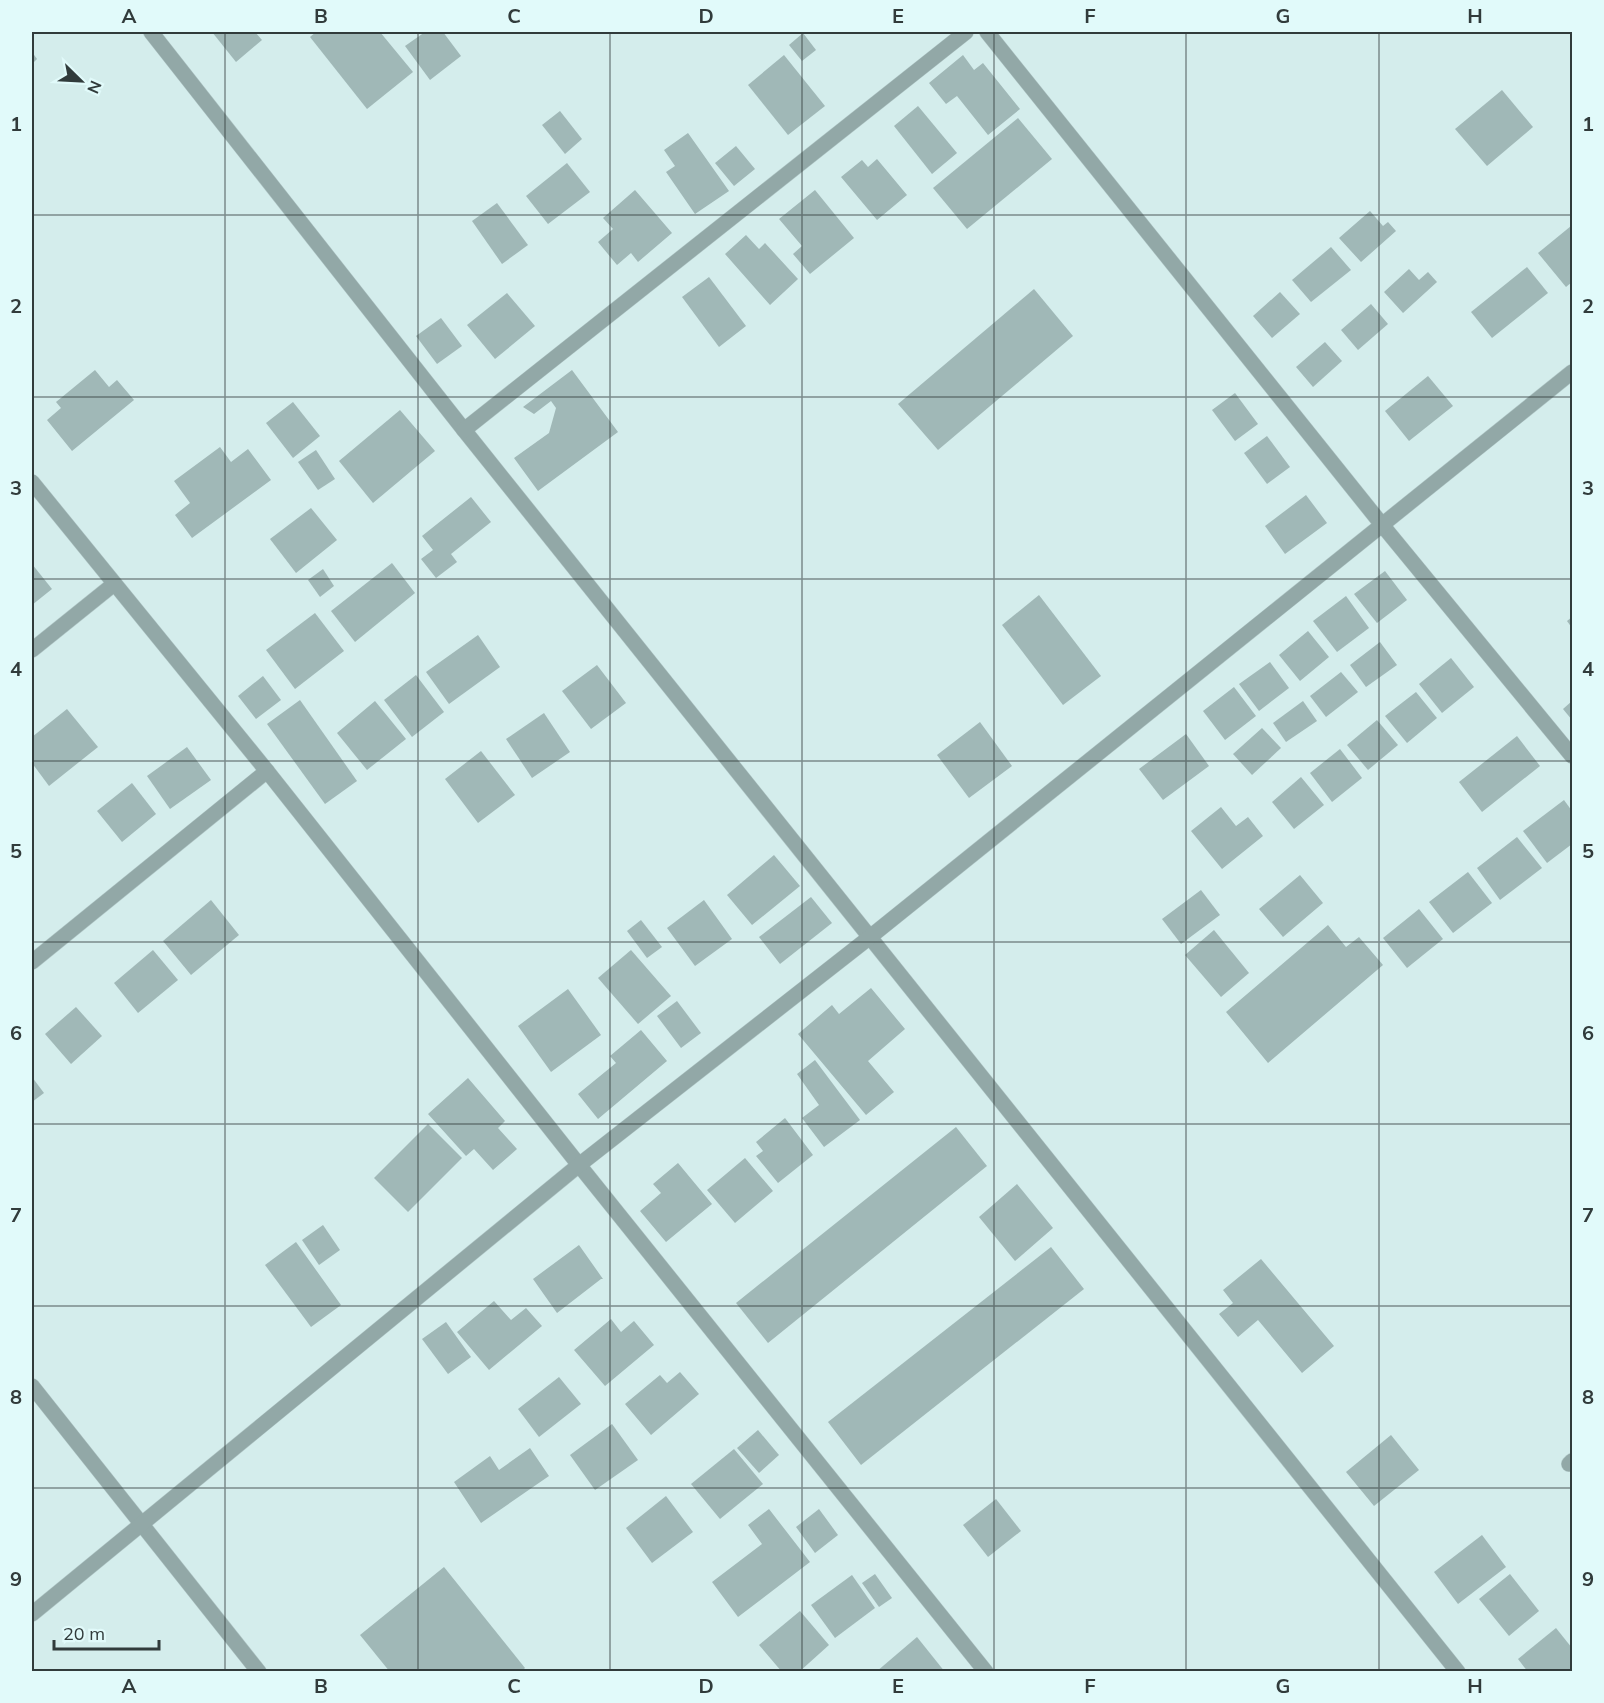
<svg xmlns="http://www.w3.org/2000/svg" width="1604" height="1703" font-family="Mulish,sans-serif">
  <rect width="100%" height="100%" fill="#d4edec"/>
  <g fill="#a0b8b7">
    <path d="M212,32H255L262,40L236,62Z"/>
    <path d="M316,32H380L413,72L367,109L310,37Z"/>
    <path d="M425,32H443L461,56L430,80L405,46Z"/>
    <path d="M803,33L816,50L802,61L789,45Z"/>
    <path d="M32,52L37,59L32,64Z"/>
    <path d="M784,55L825,106L788,135L748,85Z"/>
    <path d="M963,55L974,70L983,63L1020,109L988,135L957,96L946,104L929,83Z"/>
    <path d="M1502,90L1533,127L1487,166L1455,129Z"/>
    <path d="M918,106L957,153L932,174L894,126Z"/>
    <path d="M560,111L582,139L565,154L542,125Z"/>
    <path d="M1018,118L1052,159L967,229L933,188Z"/>
    <path d="M688,133L729,191L695,214L666,172L675,166L664,150Z"/>
    <path d="M736,146L755,169L734,186L715,163Z"/>
    <path d="M877,159L907,195L877,220L841,177L862,160L868,167Z"/>
    <path d="M567,163L590,192L548,224L526,196Z"/>
    <path d="M635,190L672,233L638,262L631,253L617,265L598,242L613,229L603,218Z"/>
    <path d="M815,190L854,238L810,274L793,254L802,246L779,219Z"/>
    <path d="M497,203L528,245L502,264L472,221Z"/>
    <path d="M1370,211L1383,226L1388,222L1396,231L1361,262L1339,238Z"/>
    <path d="M1571,226L1572,228V282L1566,287L1538,253Z"/>
    <path d="M746,235L759,249L765,243L798,279L770,305L725,254Z"/>
    <path d="M1331,247L1351,270L1311,302L1292,280Z"/>
    <path d="M1527,267L1548,293L1492,338L1471,312Z"/>
    <path d="M1409,269L1419,280L1428,272L1437,282L1403,313L1384,292Z"/>
    <path d="M709,277L746,326L719,347L682,297Z"/>
    <path d="M1034,289L1073,336L938,450L898,404Z"/>
    <path d="M1280,292L1300,314L1272,338L1253,316Z"/>
    <path d="M507,293L535,326L495,359L467,325Z"/>
    <path d="M1371,304L1388,324L1358,350L1341,330Z"/>
    <path d="M441,318L462,346L437,364L416,336Z"/>
    <path d="M1325,342L1342,361L1313,387L1296,367Z"/>
    <path d="M95,370L109,387L117,380L134,400L72,451L47,420L61,408L56,402Z"/>
    <path d="M572,370L618,432L538,491L514,458L549,433L556,408L551,401L534,414L523,407Z"/>
    <path d="M1428,376L1453,406L1409,441L1385,411Z"/>
    <path d="M1235,393L1258,424L1235,441L1212,410Z"/>
    <path d="M293,402L320,436L293,458L266,423Z"/>
    <path d="M400,410L435,451L373,503L339,461Z"/>
    <path d="M1267,436L1290,467L1267,484L1244,453Z"/>
    <path d="M220,447L231,462L248,449L271,480L192,538L175,515L190,503L174,481Z"/>
    <path d="M316,450L335,479L318,490L298,462Z"/>
    <path d="M1306,495L1327,523L1285,554L1265,526Z"/>
    <path d="M471,497L491,522L451,554L457,562L436,578L421,559L433,550L422,536Z"/>
    <path d="M311,508L337,540L296,573L270,539Z"/>
    <path d="M392,563L415,593L355,642L331,611Z"/>
    <path d="M32,564L52,589L32,605Z"/>
    <path d="M323,569L334,586L320,597L308,580Z"/>
    <path d="M1385,571L1407,600L1377,623L1354,594Z"/>
    <path d="M1039,595L1101,676L1063,705L1002,625Z"/>
    <path d="M1346,596L1369,628L1337,652L1313,621Z"/>
    <path d="M315,613L344,651L295,689L266,650Z"/>
    <path d="M1572,617V628L1567,621Z"/>
    <path d="M1308,631L1329,657L1300,681L1279,655Z"/>
    <path d="M478,635L500,667L449,704L426,672Z"/>
    <path d="M1380,642L1397,665L1366,687L1350,665Z"/>
    <path d="M1451,658L1474,687L1442,713L1419,684Z"/>
    <path d="M1270,662L1289,688L1259,711L1239,684Z"/>
    <path d="M597,665L626,703L591,729L562,691Z"/>
    <path d="M1341,672L1358,692L1326,717L1310,696Z"/>
    <path d="M416,675L444,712L412,737L384,700Z"/>
    <path d="M263,676L281,700L256,719L238,696Z"/>
    <path d="M1234,687L1256,716L1225,740L1203,711Z"/>
    <path d="M1416,692L1437,718L1407,743L1385,716Z"/>
    <path d="M300,700L357,781L325,804L267,724Z"/>
    <path d="M375,701L406,739L367,770L337,733Z"/>
    <path d="M1303,701L1317,721L1286,742L1273,723Z"/>
    <path d="M1572,701V720L1563,709Z"/>
    <path d="M67,709L98,747L49,786L32,763V737Z"/>
    <path d="M544,713L570,752L532,778L506,739Z"/>
    <path d="M1377,720L1398,745L1368,770L1347,745Z"/>
    <path d="M980,722L1012,766L969,798L937,755Z"/>
    <path d="M1262,728L1281,748L1252,775L1233,754Z"/>
    <path d="M1186,734L1209,766L1163,800L1139,769Z"/>
    <path d="M1517,736L1540,766L1482,812L1459,782Z"/>
    <path d="M187,747L211,780L170,809L147,776Z"/>
    <path d="M1340,749L1362,778L1332,802L1310,773Z"/>
    <path d="M481,751L515,795L478,823L445,779Z"/>
    <path d="M1301,777L1324,805L1294,829L1272,802Z"/>
    <path d="M132,783L156,814L122,842L97,811Z"/>
    <path d="M1564,800L1572,811V844L1547,863L1523,831Z"/>
    <path d="M1221,807L1236,826L1248,817L1263,836L1222,869L1191,831Z"/>
    <path d="M1517,837L1542,868L1500,900L1477,868Z"/>
    <path d="M774,855L800,886L752,925L727,895Z"/>
    <path d="M1468,872L1492,903L1453,933L1429,902Z"/>
    <path d="M1300,875L1323,903L1283,937L1259,909Z"/>
    <path d="M1201,890L1220,915L1181,944L1162,919Z"/>
    <path d="M811,897L832,923L780,964L759,937Z"/>
    <path d="M211,900L239,935L191,975L163,941Z"/>
    <path d="M704,900L732,939L695,966L667,928Z"/>
    <path d="M1419,909L1443,939L1407,968L1383,938Z"/>
    <path d="M641,920L662,947L647,958L627,931Z"/>
    <path d="M1328,925L1346,947L1359,937L1383,965L1268,1063L1226,1012Z"/>
    <path d="M1214,930L1249,973L1221,997L1185,955Z"/>
    <path d="M153,950L178,980L138,1013L114,983Z"/>
    <path d="M631,950L671,996L638,1024L598,978Z"/>
    <path d="M871,988L905,1029L868,1061L894,1092L866,1115L798,1034L832,1005L839,1014Z"/>
    <path d="M568,989L601,1035L551,1072L518,1026Z"/>
    <path d="M677,1001L701,1033L681,1048L657,1016Z"/>
    <path d="M76,1007L102,1036L71,1064L45,1034Z"/>
    <path d="M641,1030L667,1061L598,1119L578,1094L616,1063L610,1056Z"/>
    <path d="M815,1060L860,1120L824,1147L802,1118L819,1105L797,1074Z"/>
    <path d="M32,1077L44,1093L32,1102Z"/>
    <path d="M468,1078L505,1121L498,1128L517,1149L493,1170L474,1149L466,1156L428,1114Z"/>
    <path d="M785,1118L813,1155L778,1183L756,1156L763,1151L756,1142Z"/>
    <path d="M428,1124L462,1158L408,1212L374,1178Z"/>
    <path d="M956,1127L987,1166L768,1343L736,1303Z"/>
    <path d="M745,1158L773,1191L735,1223L707,1190Z"/>
    <path d="M678,1163L712,1204L666,1242L640,1211L661,1193L653,1184Z"/>
    <path d="M1017,1184L1053,1228L1015,1261L979,1217Z"/>
    <path d="M323,1225L340,1250L319,1265L302,1240Z"/>
    <path d="M296,1242L341,1305L311,1327L265,1265Z"/>
    <path d="M579,1245L603,1279H601L557,1313L533,1279Z"/>
    <path d="M1051,1247L1084,1289L861,1465L828,1422Z"/>
    <path d="M1261,1259L1334,1346L1302,1373L1258,1320L1238,1337L1219,1314L1233,1303L1223,1290Z"/>
    <path d="M494,1301L511,1320L526,1308L542,1326L489,1370L457,1332Z"/>
    <path d="M611,1319L621,1332L634,1321L654,1345L605,1386L574,1350Z"/>
    <path d="M446,1322L471,1357L448,1374L422,1339Z"/>
    <path d="M680,1372L699,1394L651,1435L625,1404L660,1375L667,1383Z"/>
    <path d="M559,1377L581,1404L539,1437L518,1409Z"/>
    <path d="M612,1424L638,1460L595,1490L570,1455Z"/>
    <path d="M758,1430L779,1455L759,1473L737,1448Z"/>
    <path d="M1391,1435L1419,1470L1374,1506L1346,1472Z"/>
    <path d="M530,1448L549,1476L481,1523L454,1482L490,1456L499,1470Z"/>
    <path d="M734,1449L763,1484L720,1519L691,1484Z"/>
    <path d="M666,1496L693,1532L652,1563L626,1528Z"/>
    <path d="M996,1499L1021,1531L988,1557L963,1525Z"/>
    <path d="M769,1509L810,1562L738,1617L712,1582L762,1544L748,1525Z"/>
    <path d="M819,1509L838,1535L815,1553L796,1527Z"/>
    <path d="M1482,1535L1506,1567L1458,1604L1434,1572Z"/>
    <path d="M444,1567L525,1668L521,1672H390L360,1635Z"/>
    <path d="M875,1574L892,1598L879,1607L862,1583Z"/>
    <path d="M1510,1574L1539,1611L1509,1636L1479,1599Z"/>
    <path d="M852,1575L875,1608L835,1638L811,1605Z"/>
    <path d="M800,1611L829,1645L799,1672H782L759,1645Z"/>
    <path d="M1556,1628L1572,1648V1669L1569,1672H1528L1518,1659Z"/>
    <path d="M917,1637L945,1672H876Z"/>
  </g>
  <g fill="none" stroke-linecap="round" stroke-linejoin="round">
    <g stroke="#b3c9c9" stroke-width="16">
      <g id="minor">
        <path d="M151,32L464,430L1458,1672"/>
        <path d="M987,32L1383,526L1572,756"/>
        <path d="M464,430L966,32"/>
        <path d="M32,482L267,771L579,1165L986,1672"/>
        <path d="M32,650L114,584"/>
        <path d="M32,962L267,771"/>
        <path d="M32,1386L259,1672"/>
        <path d="M1569,1464L1572,1461"/>
      </g>
    </g>
    <g stroke="#b3c9c9" stroke-width="16">
      <path id="tertiary" d="M32,1614L579,1165L870,937L1572,372"/>
    </g>
    <use href="#minor" stroke="#92a8a7" stroke-width="15"/>
    <use href="#tertiary" stroke="#92a8a7" stroke-width="15"/>
  </g>
  <path fill="none" stroke="#313b3b" stroke-width="1.5" stroke-opacity="0.55" d="M225,32V1672M418,32V1672M610,32V1672M802,32V1672M994,32V1672M1186,32V1672M1379,32V1672M32,215H1572M32,397H1572M32,579H1572M32,761H1572M32,942H1572M32,1124H1572M32,1306H1572M32,1488H1572"/>
  <rect width="1604" height="1703" fill="none" stroke="#e1fafa" stroke-width="66"/>
  <g transform="translate(81 81) rotate(114)" stroke="#e1fafa" stroke-width="4.5" paint-order="stroke">
  <path d="M0-4.5L10 22L0 15L-10 22Z" fill="#313b3b"/>
  <text y="-9" font-size="16" font-weight="bold" text-anchor="middle" fill="#313b3b">N</text>
  </g>
  <path d="M54 1640v9h105v-9" fill="none" stroke="#313b3b" stroke-width="3"/>
  <text x="63" y="1640" font-size="18" fill="#313b3b" stroke="#e1fafa" stroke-width="4.5" paint-order="stroke">20 m</text>
  <rect x="33" y="33" width="1538" height="1637" fill="none" stroke="#313b3b" stroke-width="2"/>
  <g font-size="20" text-anchor="middle" font-weight="bold" fill="#313b3b">
    <text x="129" y="23">A</text>
    <text x="321" y="23">B</text>
    <text x="514" y="23">C</text>
    <text x="706" y="23">D</text>
    <text x="898" y="23">E</text>
    <text x="1090" y="23">F</text>
    <text x="1283" y="23">G</text>
    <text x="1475" y="23">H</text>
    <text x="16" y="131">1</text>
    <text x="1588" y="131">1</text>
    <text x="16" y="313">2</text>
    <text x="1588" y="313">2</text>
    <text x="16" y="495">3</text>
    <text x="1588" y="495">3</text>
    <text x="16" y="676">4</text>
    <text x="1588" y="676">4</text>
    <text x="16" y="858">5</text>
    <text x="1588" y="858">5</text>
    <text x="16" y="1040">6</text>
    <text x="1588" y="1040">6</text>
    <text x="16" y="1222">7</text>
    <text x="1588" y="1222">7</text>
    <text x="16" y="1404">8</text>
    <text x="1588" y="1404">8</text>
    <text x="16" y="1586">9</text>
    <text x="1588" y="1586">9</text>
    <text x="129" y="1693">A</text>
    <text x="321" y="1693">B</text>
    <text x="514" y="1693">C</text>
    <text x="706" y="1693">D</text>
    <text x="898" y="1693">E</text>
    <text x="1090" y="1693">F</text>
    <text x="1283" y="1693">G</text>
    <text x="1475" y="1693">H</text>
  </g>
</svg>
